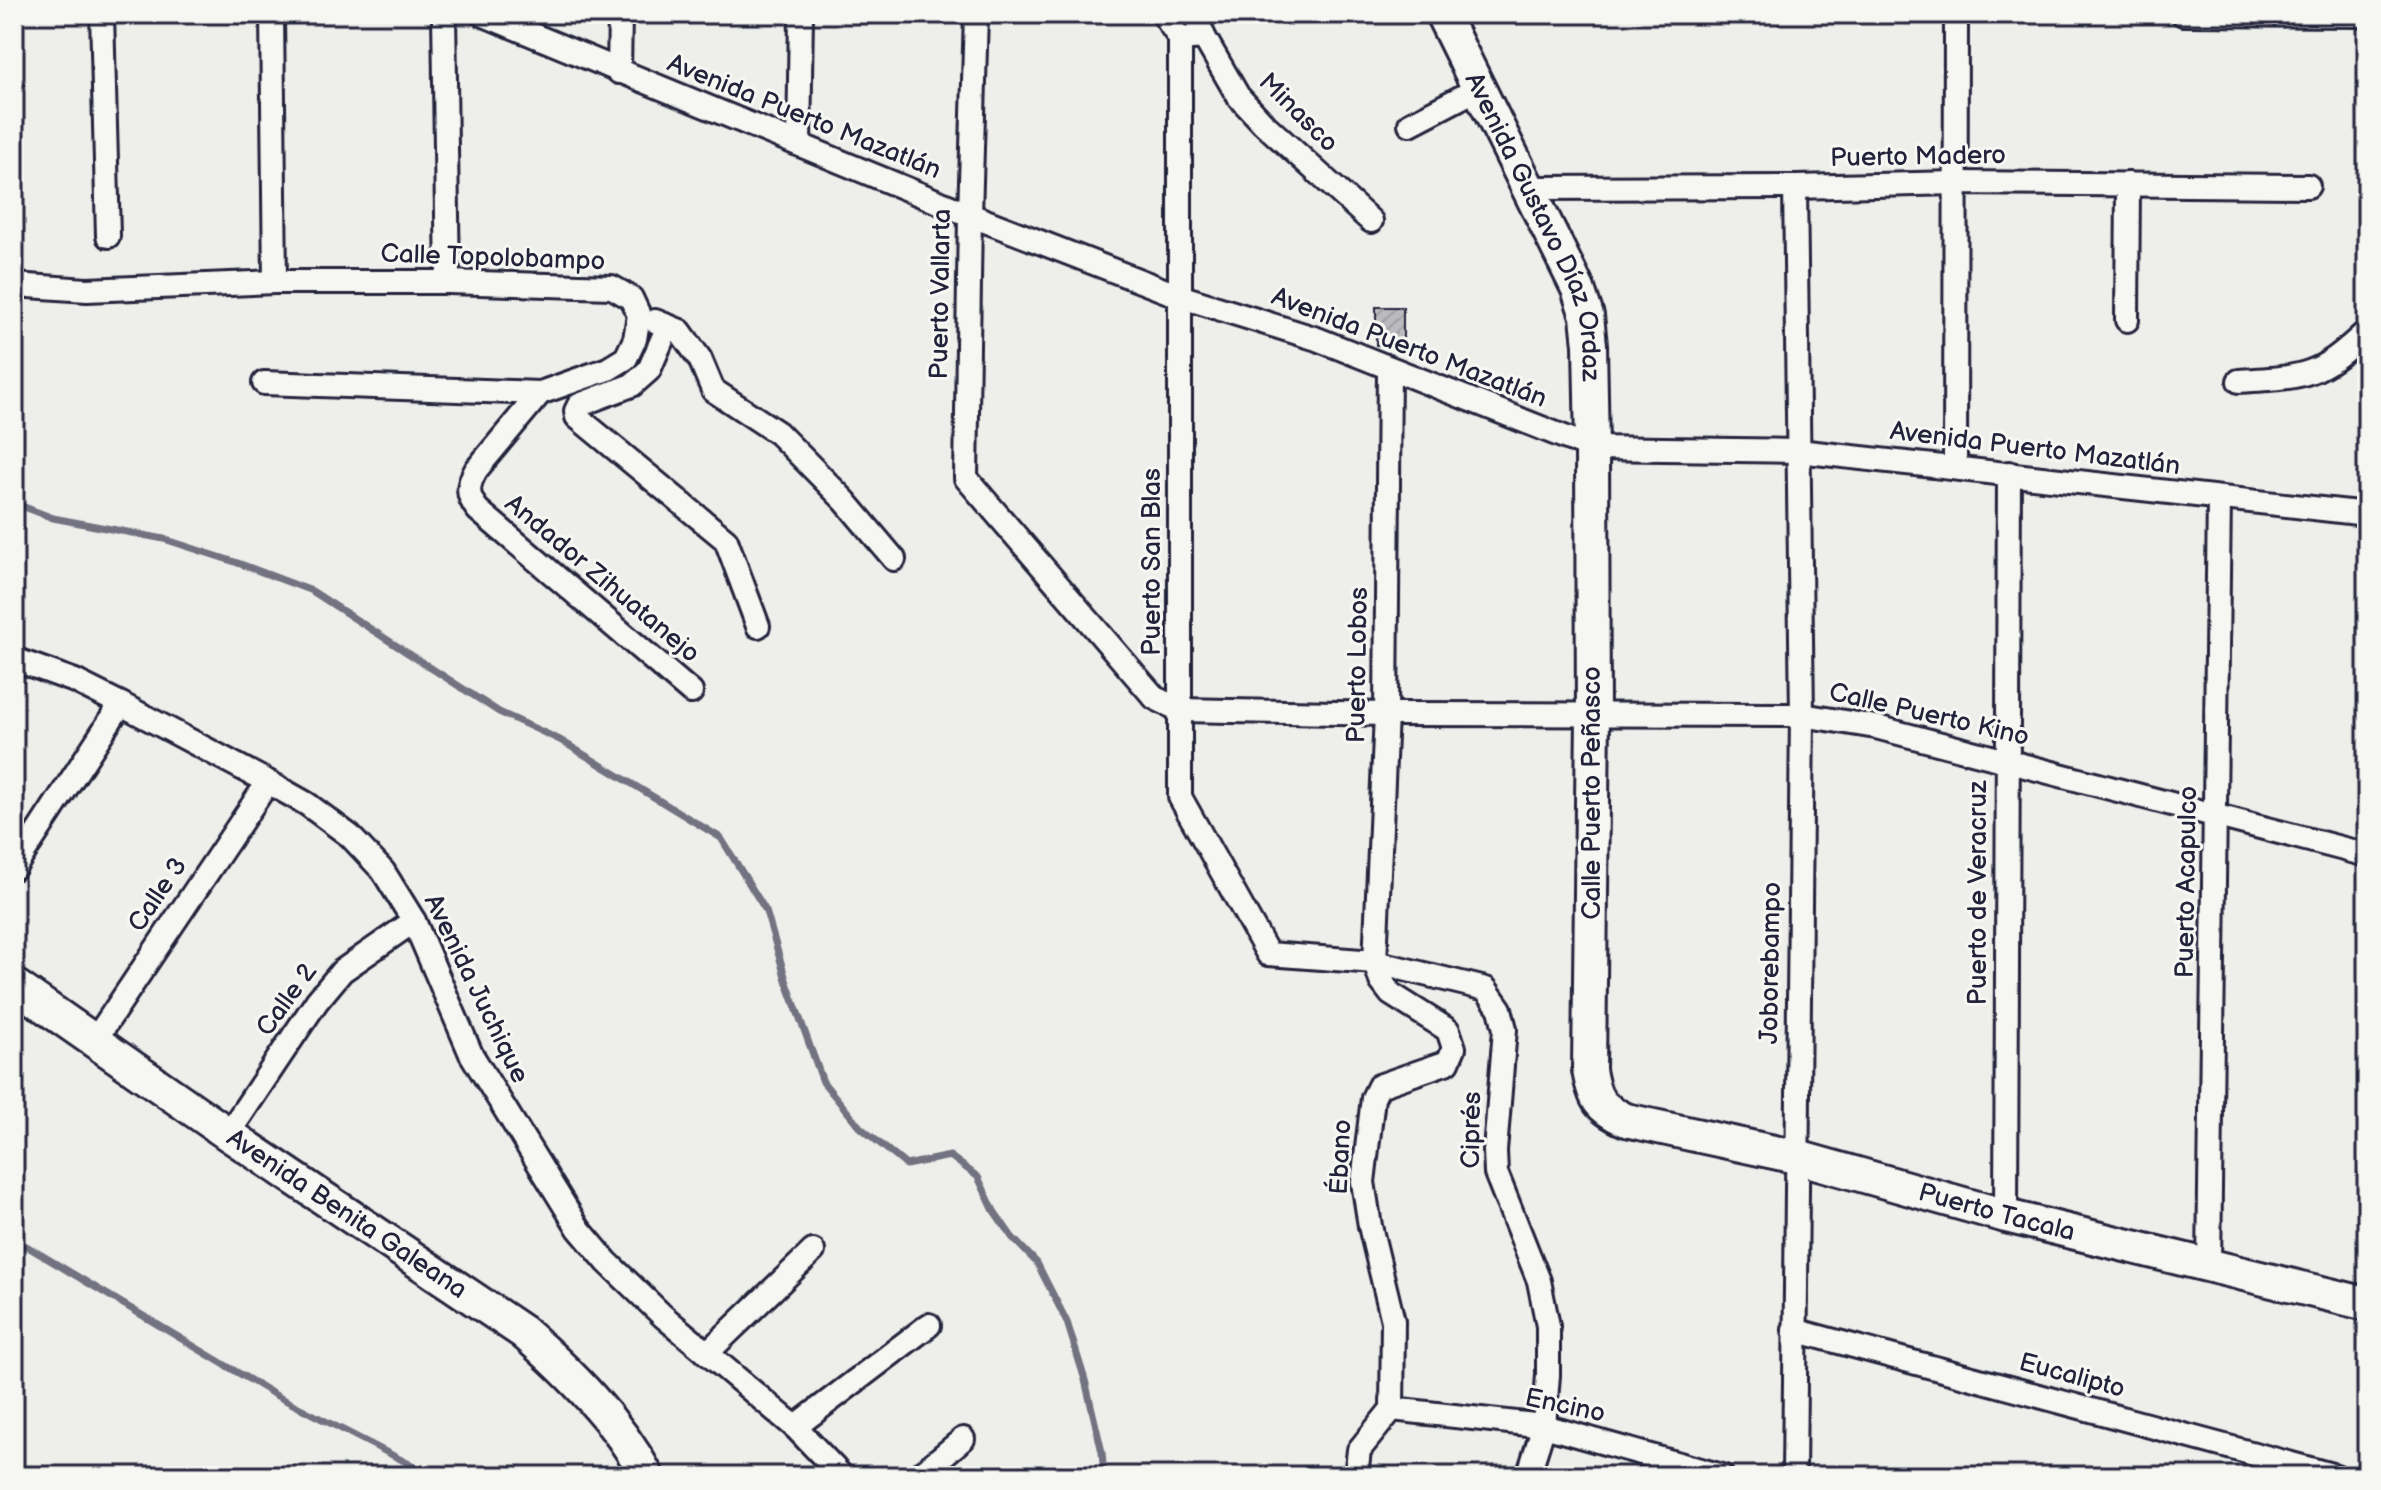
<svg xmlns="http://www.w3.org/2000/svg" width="2381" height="1490" font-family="'Balsamiq Sans',sans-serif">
  <defs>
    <pattern id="building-hatch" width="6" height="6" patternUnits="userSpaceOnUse" patternTransform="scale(2)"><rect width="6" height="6" fill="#bbbbbf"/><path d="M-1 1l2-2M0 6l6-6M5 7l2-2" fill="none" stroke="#a0a0a5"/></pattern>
  </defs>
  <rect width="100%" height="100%" fill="#eeeeeb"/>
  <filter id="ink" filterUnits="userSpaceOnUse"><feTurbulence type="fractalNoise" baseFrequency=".0125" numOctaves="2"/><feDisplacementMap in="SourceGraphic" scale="16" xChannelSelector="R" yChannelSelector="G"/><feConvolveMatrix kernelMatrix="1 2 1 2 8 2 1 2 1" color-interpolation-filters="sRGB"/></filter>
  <g filter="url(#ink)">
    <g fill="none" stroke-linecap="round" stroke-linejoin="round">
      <g stroke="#727281" stroke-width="7">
        <path d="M14,503L53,518L164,539L235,562L312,591L499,712L560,740L721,838L766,911L786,980L823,1082L860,1127L906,1165L950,1156L978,1177L994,1211L1012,1237L1037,1263L1067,1322L1085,1380L1102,1452L1104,1476"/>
        <path d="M14,1241H18L277,1396L433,1476"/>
      </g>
    </g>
    <rect fill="url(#building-hatch)" stroke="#22223b" stroke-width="2" x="1376" y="307" width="27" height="38"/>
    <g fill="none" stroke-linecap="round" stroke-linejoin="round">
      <g stroke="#22223b" stroke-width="28">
        <g id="street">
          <path d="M102,14L108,236"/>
          <path d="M272,14L275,282"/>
          <path d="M444,14L448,282"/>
          <path d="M482,14L970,215L1179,296L1317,339L1592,448L1798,451L2367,514"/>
          <path d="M976,14L970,215L966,478L1155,698L1180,710L1386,714L1802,715L1876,727L2367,855"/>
          <path d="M1163,14L1180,39L1204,37L1238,96L1263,123L1371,221"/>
          <path d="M1195,14L1204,37"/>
          <path d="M2183,14L2359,15"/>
          <path d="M1180,39V797L1268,954L1375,962L1486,989L1500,1009L1505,1029L1495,1151L1496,1173L1539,1281L1548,1326V1375L1544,1426L1528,1476"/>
          <path d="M619,72L620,14"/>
          <path d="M1410,124L1479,88"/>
          <path d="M799,144L801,14"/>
          <path d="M1528,188L1795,187L1956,183L2308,186"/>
          <path d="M14,285L87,290L275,282H448L612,287L631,298L639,315L635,339L626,358L608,369L540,393L264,383"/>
          <path d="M2127,320L2128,184"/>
          <path d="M655,321L680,331L700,359L713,390L778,433L845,501L894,559"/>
          <path d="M668,326L649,370L632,385L579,405L576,411L577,417L726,540L758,626"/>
          <path d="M2239,381C2305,377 2317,378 2367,331"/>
          <path d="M540,393L476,470C467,486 466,495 478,510L691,692"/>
          <path d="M1955,467L1956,14"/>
          <path d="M14,659L75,681L121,704L268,782L307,804L350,836L383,871L414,921L471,1054L579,1229L607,1262L663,1316L795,1427L842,1476"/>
          <path d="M14,868L121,704"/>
          <path d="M95,1040L268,782"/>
          <path d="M228,1134L317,1001L342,971L414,921"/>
          <path d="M2006,1216L2009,473"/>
          <path d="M2209,1265L2219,499"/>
          <path d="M1794,1330L2336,1476"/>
          <path d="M707,1353L813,1251"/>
          <path d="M1392,1409L1544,1426L1722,1476"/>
          <path d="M795,1427L929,1325"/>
          <path d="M918,1476L963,1439"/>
          <path d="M1356,1476L1359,1450L1392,1409L1393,1321L1370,1226L1363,1182L1373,1098L1379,1086L1448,1062L1454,1048L1448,1030L1391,994L1381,981L1375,962L1386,714L1389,369"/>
          <path d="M1794,1476L1802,715L1795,187"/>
        </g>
      </g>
      <g stroke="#22223b" stroke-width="38">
        <g id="secondary">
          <path id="s1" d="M1442,14L1578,289L1587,316L1590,345L1592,448L1593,715L1589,1070C1594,1099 1599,1108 1626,1120L1797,1157L2006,1216L2367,1304"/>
          <path id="s2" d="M14,985L228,1134L523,1332C570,1373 617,1420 647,1476"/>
        </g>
      </g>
      <use href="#street" stroke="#f6f6f2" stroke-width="22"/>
      <use href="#secondary" stroke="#f6f6f2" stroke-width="32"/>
    </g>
  </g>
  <g text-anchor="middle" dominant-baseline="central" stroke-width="6" stroke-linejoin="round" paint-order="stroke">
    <g font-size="26" fill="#22223b" stroke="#f6f6f2">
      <text transform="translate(1298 113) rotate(45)">Minasco</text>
      <text transform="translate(804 117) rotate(22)">Avenida Puerto Mazatlán</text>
      <text transform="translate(1918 157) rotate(-1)">Puerto Madero</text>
      <text stroke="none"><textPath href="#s1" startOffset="234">Avenida Gustavo Díaz Ordaz</textPath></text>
      <text transform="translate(493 258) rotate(2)">Calle Topolobampo</text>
      <text transform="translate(941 294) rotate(-89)">Puerto Vallarta</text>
      <text transform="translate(1409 348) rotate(21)">Avenida Puerto Mazatlán</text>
      <text transform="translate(2035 449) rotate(7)">Avenida Puerto Mazatlán</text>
      <text transform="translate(1152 562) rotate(-90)">Puerto San Blas</text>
      <text transform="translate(602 579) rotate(40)">Andador Zihuatanejo</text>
      <text transform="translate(1358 665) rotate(-89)">Puerto Lobos</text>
      <text transform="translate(1929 715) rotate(13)">Calle Puerto Kino</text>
      <text transform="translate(1592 793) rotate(-90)">Calle Puerto Peñasco</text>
      <text transform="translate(2187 882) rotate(-89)">Puerto Acapulco</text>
      <text transform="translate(1978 893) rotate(-90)">Puerto de Veracruz</text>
      <text transform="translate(158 895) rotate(-56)">Calle 3</text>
      <text transform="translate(1771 963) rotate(-89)">Joborebampo</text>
      <text transform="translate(476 989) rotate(64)">Avenida Juchique</text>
      <text transform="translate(287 1000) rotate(-54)">Calle 2</text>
      <text transform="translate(1472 1130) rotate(-89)">Ciprés</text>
      <text transform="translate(1341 1157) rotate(-87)">Ébano</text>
      <text stroke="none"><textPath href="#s1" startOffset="1538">Puerto Tacala</textPath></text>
      <text stroke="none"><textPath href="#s2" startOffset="404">Avenida Benita Galeana</textPath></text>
      <text transform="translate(2072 1376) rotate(15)">Eucalipto</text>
      <text transform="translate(1565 1406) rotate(12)">Encino</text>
    </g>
  </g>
  <rect width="2381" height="1490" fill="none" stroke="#f6f6f2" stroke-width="48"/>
  <rect x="24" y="24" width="2333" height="1442" fill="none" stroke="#22223b" stroke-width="3" filter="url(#ink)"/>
</svg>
